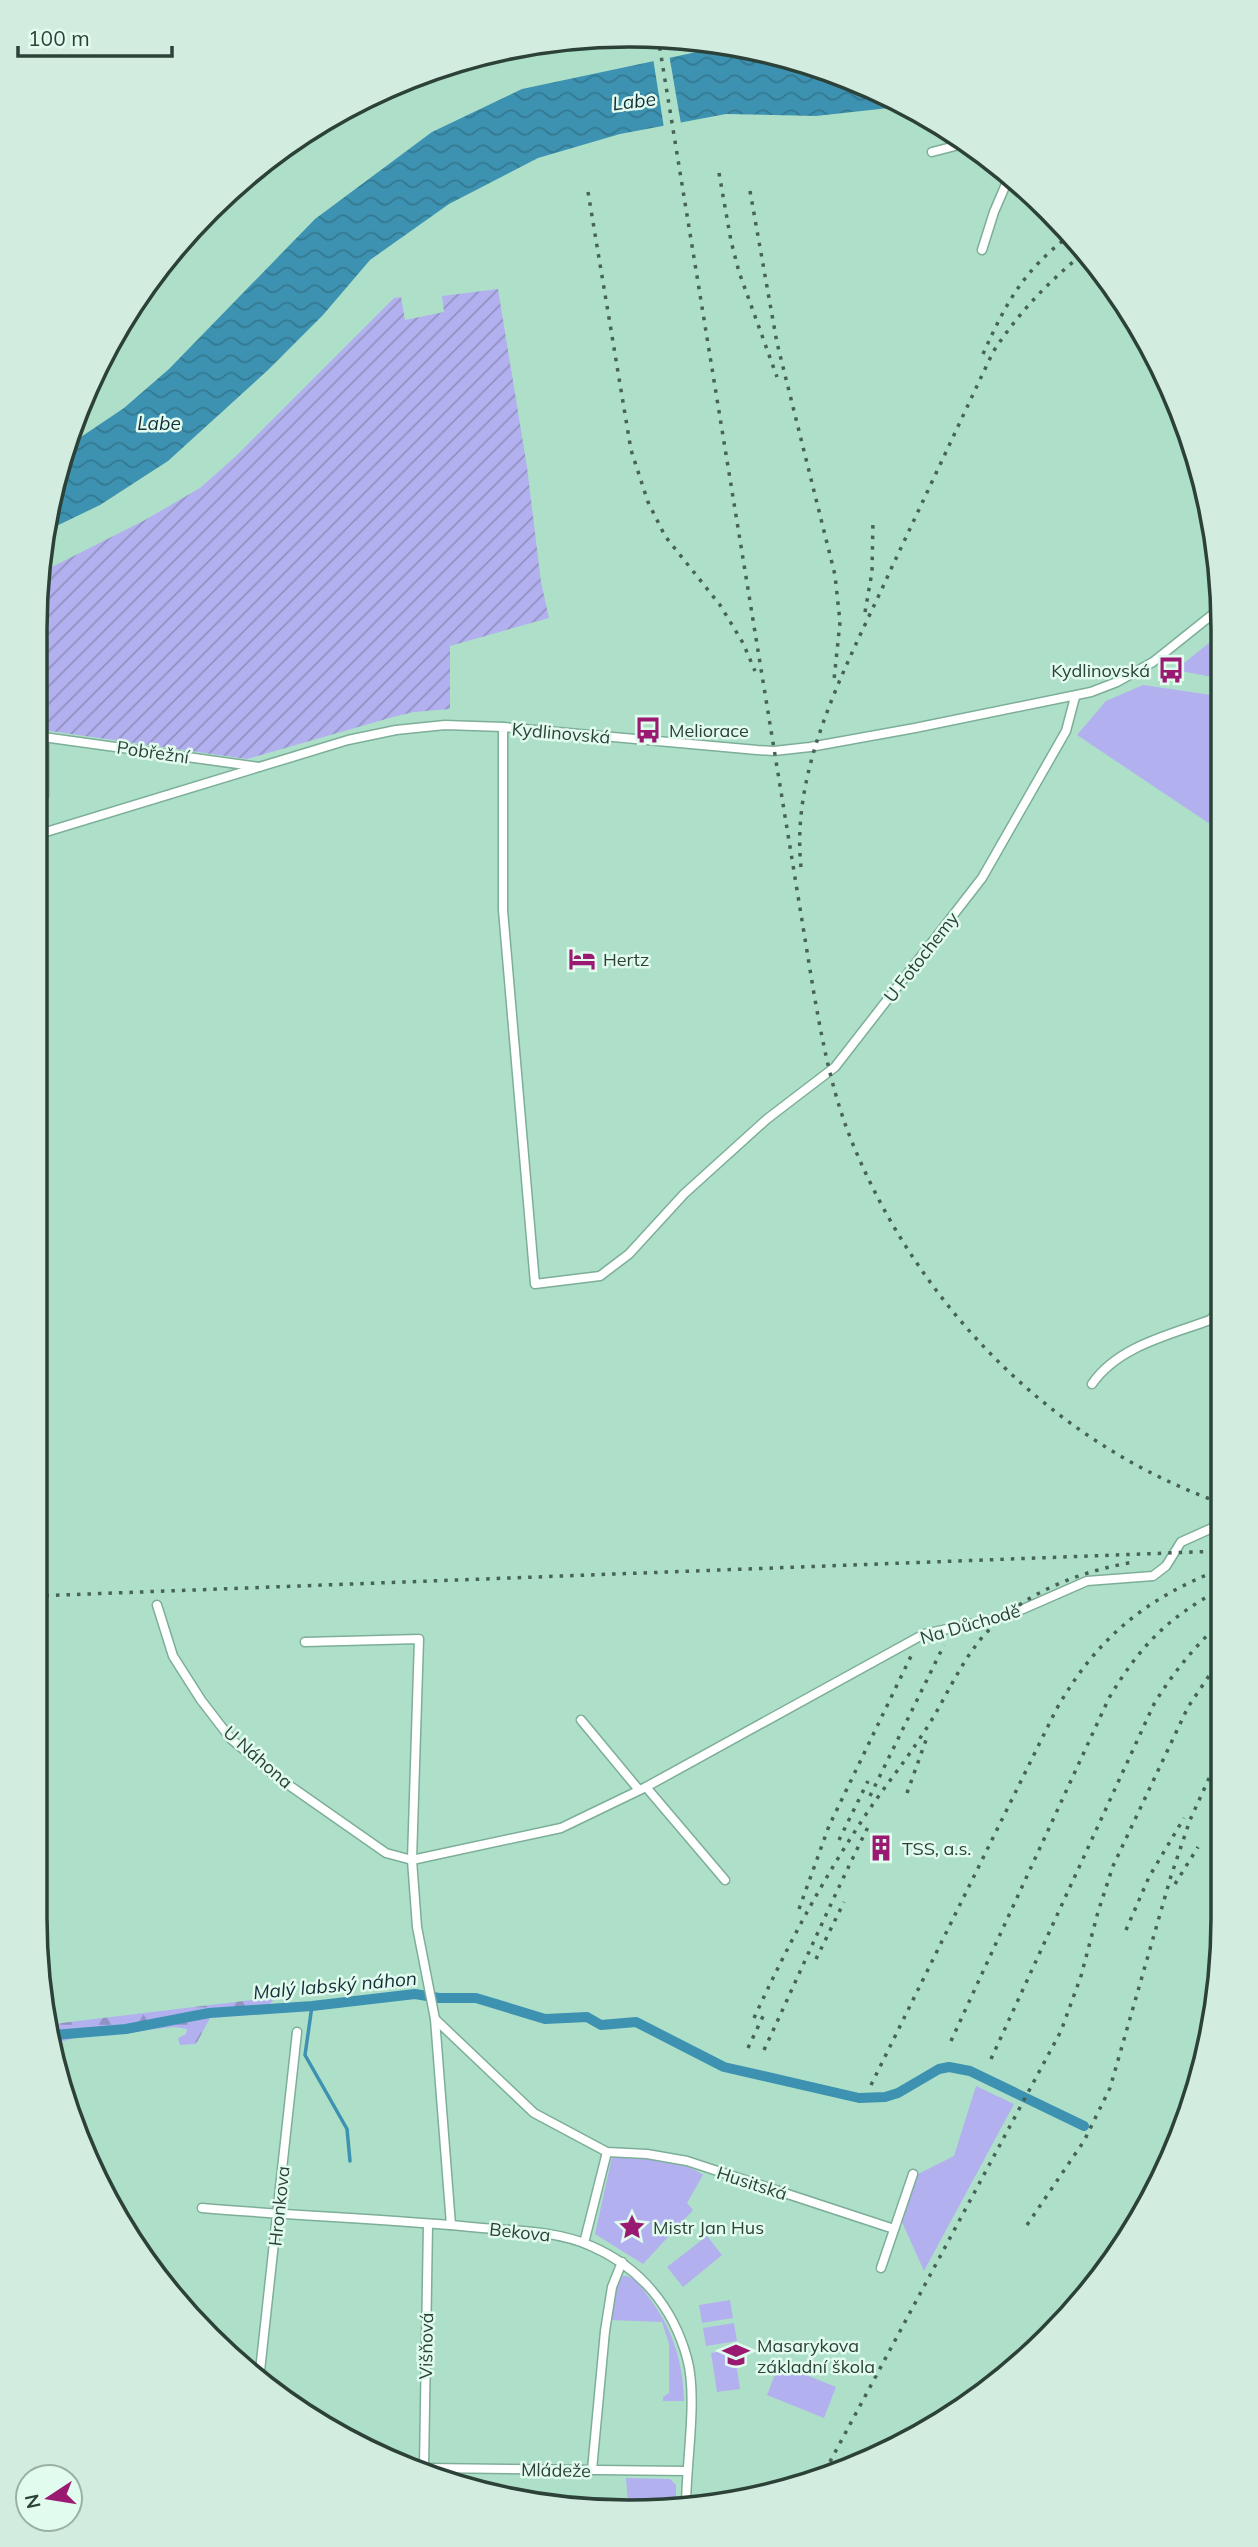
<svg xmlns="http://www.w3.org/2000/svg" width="1258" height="2547" font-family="Mulish,sans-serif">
  <defs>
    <pattern id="forest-firs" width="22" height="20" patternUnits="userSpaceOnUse" patternTransform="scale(1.75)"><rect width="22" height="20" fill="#b2b0ee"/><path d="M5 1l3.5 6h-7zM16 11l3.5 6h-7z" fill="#9191c2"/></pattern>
    <pattern id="garden-furrows" width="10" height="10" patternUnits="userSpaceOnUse" patternTransform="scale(1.75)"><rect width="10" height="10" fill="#b2b0ee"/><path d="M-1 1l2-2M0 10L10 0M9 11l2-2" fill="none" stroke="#9191c2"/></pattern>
    <pattern id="water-waves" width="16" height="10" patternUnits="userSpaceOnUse" patternTransform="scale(1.75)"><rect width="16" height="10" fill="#3d92b1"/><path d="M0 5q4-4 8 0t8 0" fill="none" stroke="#337991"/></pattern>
  </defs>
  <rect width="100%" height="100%" fill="#aee0c9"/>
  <g fill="#b2b0ee">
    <path d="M1218,636V678L1175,670Z"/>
    <path d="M1143,685L1218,696L1219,830L1077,735L1106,701Z"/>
    <path d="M976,2086L1014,2104L924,2271L902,2222L918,2174L954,2156Z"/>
    <path d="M612,2157C637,2159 683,2159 703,2175L687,2203L693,2210L643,2264L595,2234Z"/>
    <path d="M707,2236L722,2255L683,2287L667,2267Z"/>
    <path d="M623,2276C634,2275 641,2287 647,2295C672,2327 683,2360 684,2401H663V2397L669,2393V2344L662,2322L610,2320L617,2284Z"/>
    <path d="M730,2300L733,2318L702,2323L699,2305Z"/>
    <path d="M734,2323L737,2341L706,2346L703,2328Z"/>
    <path d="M734,2349L740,2389L717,2392L711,2353Z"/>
    <path d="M779,2364L836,2387L824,2418L767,2395Z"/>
    <path d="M626,2478L670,2479L676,2485V2506L628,2504Z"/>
  </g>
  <path fill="url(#forest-firs)" d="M276,1997L261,2014L210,2018L196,2044L180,2045L178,2038L186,2034L187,2029L174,2027L75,2038L56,2043L53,2024Z"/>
  <path fill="url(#garden-furrows)" d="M498,289L527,467L541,582L549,618L450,646V709L414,712L393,717L247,759L43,730L46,570L145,520L200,488L236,456L394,298L401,297L405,320L444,312L442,296Z"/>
  <path fill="url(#water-waves)" d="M725,46L782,55L891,96L907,106L816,116L726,114L620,134L538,158L449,204L370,260L323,315L268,370L168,461L100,505L46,531L55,476L66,447L124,408L169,369L315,219L432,132L522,89Z"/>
  <path fill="#aee0c9" d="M669,54L681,124L664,128L653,58Z"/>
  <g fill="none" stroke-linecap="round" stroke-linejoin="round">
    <path stroke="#3d92b1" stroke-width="3.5" d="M312,2006L305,2055L347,2129L350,2161"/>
    <path stroke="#3d92b1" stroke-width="10" d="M54,2035L126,2029L209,2013L312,2006L415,1994L439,1998H476L545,2019L587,2017L601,2025L636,2022L724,2067L859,2098L885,2097L898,2093L939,2069L949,2067L970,2071L1084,2126"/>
    <g stroke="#7dae98" stroke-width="11">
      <g id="minor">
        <path d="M932,152L967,143"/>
        <path d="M982,250L994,212L1009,177"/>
        <path d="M503,727V910L535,1284L600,1276L629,1254L684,1194L767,1119L835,1067L982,878L1066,731L1075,697"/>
        <path d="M36,736L259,767"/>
        <path d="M44,796V737"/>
        <path d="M36,835L348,740L396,730L445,725L503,727L757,750L774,751L810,747L915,728L1091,692L1117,682L1153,662L1218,610"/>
        <path d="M1092,1384C1118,1346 1170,1335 1210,1320L1220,1310"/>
        <path d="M157,1605L173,1656L201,1700L231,1739L273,1774L386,1853L412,1860L561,1828L646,1787L924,1634L1007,1616L1087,1581L1153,1576L1166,1566L1181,1542L1221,1524"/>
        <path d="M305,1642L419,1639L412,1860L417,1927L435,2019L451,2225"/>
        <path d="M581,1720L639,1790"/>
        <path d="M646,1787L725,1880"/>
        <path d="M435,2019L534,2113L607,2152L647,2154L687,2161L894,2229"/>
        <path d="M202,2208C295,2216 389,2219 482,2228C518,2231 558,2231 591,2246C640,2267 673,2307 687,2358C698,2397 686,2463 686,2506"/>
        <path d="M584,2243L607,2152"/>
        <path d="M881,2268L913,2174"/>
        <path d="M259,2380L297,2032"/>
        <path d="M424,2467L428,2224"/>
        <path d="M426,2468L687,2471"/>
        <path d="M592,2470L605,2331L612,2287L622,2262"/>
      </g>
    </g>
    <use href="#minor" stroke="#fff" stroke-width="8"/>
    <g stroke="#476256" stroke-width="3.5" stroke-dasharray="3.5 7" stroke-linecap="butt">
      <path d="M658,37L813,988C822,1040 832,1093 852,1142C919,1306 1052,1443 1221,1503"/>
      <path d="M719,173L731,241L739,272L777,377"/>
      <path d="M750,191L777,343L835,575L840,622L834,680"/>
      <path d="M588,192L631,450L648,502L665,536L720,605L743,643L755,671"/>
      <path d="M983,354C1006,303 1023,271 1069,236"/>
      <path d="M865,612L872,572L873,520"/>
      <path d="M801,867C790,764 850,660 891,569C925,497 959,424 993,352C1019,312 1048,282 1085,252"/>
      <path d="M35,1596L1221,1551"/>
      <path d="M907,1793L926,1740"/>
      <path d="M870,1796L944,1645"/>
      <path d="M839,1840L868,1781"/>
      <path d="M1175,1884L1198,1847"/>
      <path d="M799,1909L829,1826L912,1654"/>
      <path d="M1126,1930L1149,1877L1184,1818"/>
      <path d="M816,1959L844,1902"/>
      <path d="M754,2018C786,1949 819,1886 861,1822C880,1792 903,1765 922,1735C945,1702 959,1662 987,1632C1025,1592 1081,1571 1134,1562"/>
      <path d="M951,2041L1109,1698C1140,1646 1167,1618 1221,1589"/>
      <path d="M748,2048L766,2010"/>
      <path d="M764,2050C799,1975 832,1899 869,1825"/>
      <path d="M991,2059L1154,1704C1173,1673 1194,1647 1221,1622"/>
      <path d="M871,2085L1056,1710C1096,1639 1144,1599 1221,1569"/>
      <path d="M1027,2225L1084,2141L1110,2088L1171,1876L1190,1820L1221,1752"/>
      <path d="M825,2471L1061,2031L1081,1976L1098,1912L1113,1866L1188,1707L1221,1658"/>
    </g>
  </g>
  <defs>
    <g id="bus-bare" transform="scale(2.1)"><path d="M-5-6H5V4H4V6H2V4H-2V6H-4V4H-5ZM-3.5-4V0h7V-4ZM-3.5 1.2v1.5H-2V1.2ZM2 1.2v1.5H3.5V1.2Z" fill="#991a70" stroke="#e2fbef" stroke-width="2.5" paint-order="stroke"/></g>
    <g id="hotel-bare" transform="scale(2.1)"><path d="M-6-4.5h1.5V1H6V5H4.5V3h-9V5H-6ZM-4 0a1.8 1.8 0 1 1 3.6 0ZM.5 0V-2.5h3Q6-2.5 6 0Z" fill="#991a70" stroke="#e2fbef" stroke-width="2.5" paint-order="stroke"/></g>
    <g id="building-bare" transform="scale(2.1)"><path d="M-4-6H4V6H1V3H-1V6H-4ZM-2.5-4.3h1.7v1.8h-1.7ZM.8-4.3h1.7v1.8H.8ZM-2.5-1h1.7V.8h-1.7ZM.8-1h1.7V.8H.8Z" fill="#991a70" stroke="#e2fbef" stroke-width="2.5" paint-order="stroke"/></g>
    <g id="sight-bare" transform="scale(2.1)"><path d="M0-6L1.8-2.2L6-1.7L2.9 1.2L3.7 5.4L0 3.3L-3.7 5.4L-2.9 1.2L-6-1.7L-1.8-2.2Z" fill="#991a70" stroke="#e2fbef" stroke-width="2.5" paint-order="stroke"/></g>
    <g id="school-bare" transform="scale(2.1)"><path d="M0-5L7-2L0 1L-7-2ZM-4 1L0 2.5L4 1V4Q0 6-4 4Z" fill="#991a70" stroke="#e2fbef" stroke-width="2.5" paint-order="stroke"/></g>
  </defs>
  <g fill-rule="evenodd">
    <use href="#bus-bare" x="1171" y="670"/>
    <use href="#bus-bare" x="648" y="730"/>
    <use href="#hotel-bare" x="582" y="959"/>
    <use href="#building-bare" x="881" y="1848"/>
    <use href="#sight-bare" x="632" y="2227"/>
    <use href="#school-bare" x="736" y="2355"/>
  </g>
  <g text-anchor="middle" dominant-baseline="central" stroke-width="5" stroke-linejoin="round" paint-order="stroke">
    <g font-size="18" fill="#2c4138" stroke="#e2fbef" text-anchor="start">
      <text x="1150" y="670" text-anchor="end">Kydlinovská</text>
      <text x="669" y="730">Meliorace</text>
      <text x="603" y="959">Hertz</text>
      <text x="902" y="1848">TSS, a.s.</text>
      <text x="653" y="2227">Mistr Jan Hus</text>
      <text x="757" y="2345">Masarykova<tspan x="757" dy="21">základní škola</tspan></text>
    </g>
    <g font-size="18" fill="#2c4138" stroke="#e2fbef">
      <text transform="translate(561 733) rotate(5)">Kydlinovská</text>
      <text transform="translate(153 752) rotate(8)">Pobřežní</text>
      <text transform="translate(921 957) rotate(-52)">U Fotochemy</text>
      <text transform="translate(970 1624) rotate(-16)">Na Důchodě</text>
      <text transform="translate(258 1757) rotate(41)">U Náhona</text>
      <text transform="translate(752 2183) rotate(18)">Husitská</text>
      <text transform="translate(279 2206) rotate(-84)">Hronkova</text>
      <text transform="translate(520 2232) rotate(6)">Bekova</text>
      <text transform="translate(426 2346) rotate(-89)">Višňová</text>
      <text transform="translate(556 2470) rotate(1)">Mládeže</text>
    </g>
    <g font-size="19" font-style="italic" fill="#142f39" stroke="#e2fbef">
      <text transform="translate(634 101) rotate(-7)">Labe</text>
      <text x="159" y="423">Labe</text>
      <text transform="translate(335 1985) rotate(-5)">Malý labský náhon</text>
    </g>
  </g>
  <path d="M0 0H1258V2547H0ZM629 47H629A582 582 0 0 1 1211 629V1918A582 582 0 0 1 629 2500H629A582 582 0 0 1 47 1918V629A582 582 0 0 1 629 47Z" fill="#d3ece0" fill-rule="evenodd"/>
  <path fill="none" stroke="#2c4138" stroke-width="3.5" d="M629 47H629A582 582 0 0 1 1211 629V1918A582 582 0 0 1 629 2500H629A582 582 0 0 1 47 1918V629A582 582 0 0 1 629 47Z"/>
  <g transform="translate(49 2498) rotate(258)"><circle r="33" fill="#e2fbef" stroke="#99b1a6" stroke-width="2"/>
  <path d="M0-5L12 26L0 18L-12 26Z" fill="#991a70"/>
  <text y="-10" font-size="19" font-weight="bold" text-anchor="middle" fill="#2c4138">N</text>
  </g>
  <path d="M18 46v10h154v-10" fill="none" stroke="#2c4138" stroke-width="3.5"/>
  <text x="28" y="46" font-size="21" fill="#2c4138" stroke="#e2fbef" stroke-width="5" paint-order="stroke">100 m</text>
</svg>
